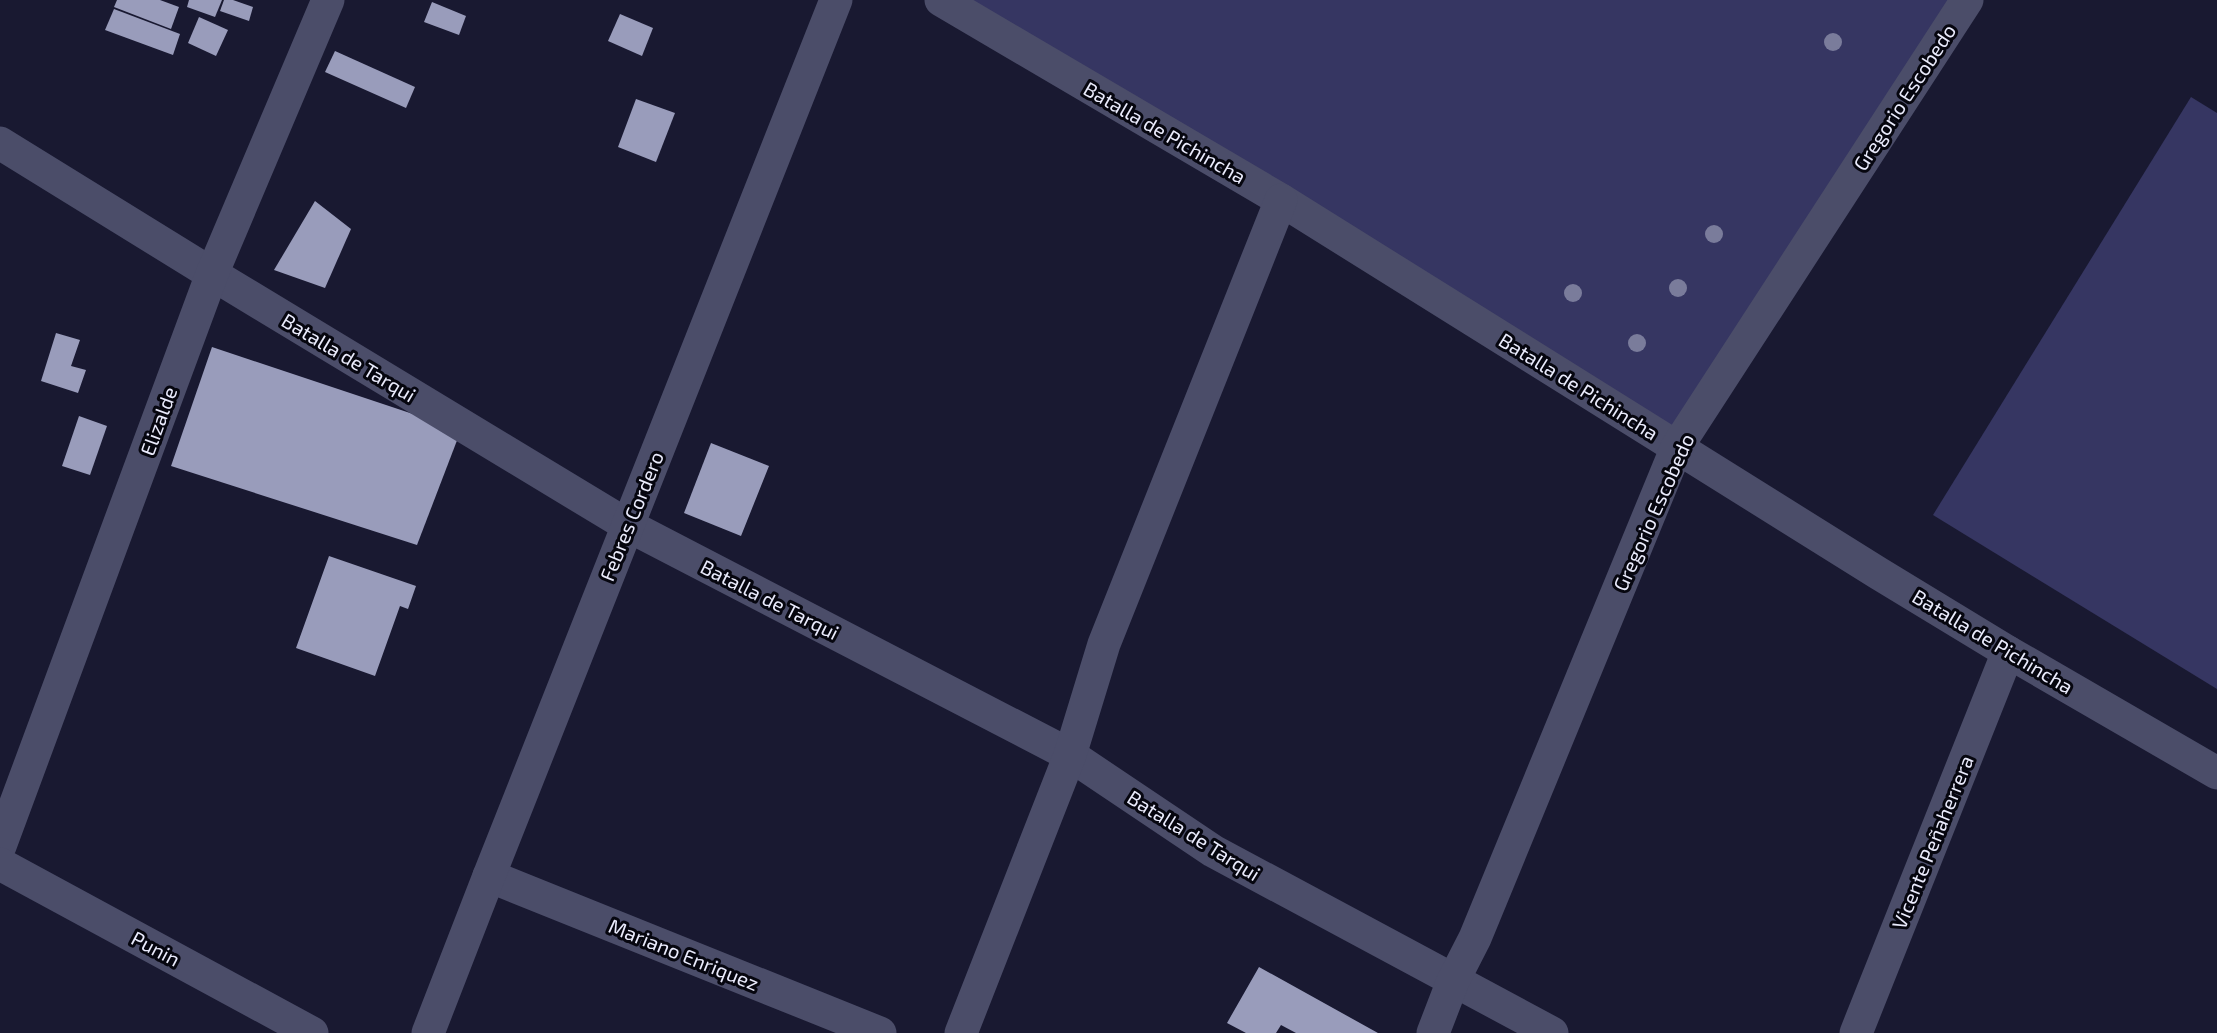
<svg xmlns="http://www.w3.org/2000/svg" width="2217" height="1033" font-family="'Exo 2',sans-serif">
  <rect width="100%" height="100%" fill="#191931"/>
  <g fill="#363662">
    <path d="M938,0H1975L1673,448Z"/>
    <path d="M2191,97L2217,113V689L1933,515Z"/>
  </g>
  <g fill="#999cbb">
    <path d="M117,0H160L179,7L171,29L114,7Z"/>
    <path d="M189,0H222L215,17L187,7Z"/>
    <path d="M224,0H233L253,7L249,21L220,11Z"/>
    <path d="M432,2L466,16L459,35L424,22Z"/>
    <path d="M114,9L180,34L173,55L105,30Z"/>
    <path d="M620,14L653,28L642,56L608,41Z"/>
    <path d="M199,17L228,30L216,56L188,43Z"/>
    <path d="M335,51L415,87L406,108L325,72Z"/>
    <path d="M636,99L675,113L656,162L618,147Z"/>
    <path d="M315,201L351,229L325,288L274,270Z"/>
    <path d="M56,333L80,340L71,366L86,370L78,393L41,381Z"/>
    <path d="M212,347L461,430L417,545L171,466Z"/>
    <path d="M79,416L107,426L90,475L62,466Z"/>
    <path d="M711,443L769,466L741,536L684,513Z"/>
    <path d="M329,556L416,586L408,609L400,606L375,676L296,648Z"/>
    <path d="M1259,967L1378,1033H1296L1281,1025L1276,1033H1246L1227,1023Z"/>
  </g>
  <g fill="none" stroke-linecap="round" stroke-linejoin="round">
    <g stroke="#4b4d69" stroke-width="33">
      <path d="M941,0L1281,200L1878,573L2008,652L2217,773"/>
      <path d="M0,143L212,274L627,525L1070,755L1213,851L1552,1033"/>
      <path d="M0,846L212,274L328,0"/>
      <path d="M0,864L312,1033"/>
      <path d="M489,876L880,1033"/>
      <path d="M428,1033L489,876L836,0"/>
      <path d="M961,1033L1070,755L1104,644L1281,200"/>
      <path d="M1433,1033L1453,981L1475,938L1677,447L1967,0"/>
      <path d="M1856,1033L2008,652"/>
    </g>
  </g>
  <g fill="#7a7c9b">
    <circle cx="1833" cy="42" r="9"/>
    <circle cx="1714" cy="234" r="9"/>
    <circle cx="1678" cy="288" r="9"/>
    <circle cx="1573" cy="293" r="9"/>
    <circle cx="1637" cy="343" r="9"/>
  </g>
  <g text-anchor="middle" dominant-baseline="central" stroke-width="6" stroke-linejoin="round" paint-order="stroke">
    <g font-size="20" fill="#eaebfc" stroke="#06060f">
      <text transform="translate(1904 97) rotate(-57)">Gregorio Escobedo</text>
      <text transform="translate(1165 132) rotate(30)">Batalla de Pichincha</text>
      <text transform="translate(349 357) rotate(31)">Batalla de Tarqui</text>
      <text transform="translate(1579 386) rotate(32)">Batalla de Pichincha</text>
      <text transform="translate(158 421) rotate(-70)">Elizalde</text>
      <text transform="translate(1653 512) rotate(-66)">Gregorio Escobedo</text>
      <text transform="translate(631 516) rotate(-68)">Febres Cordero</text>
      <text transform="translate(770 599) rotate(27)">Batalla de Tarqui</text>
      <text transform="translate(1993 641) rotate(31)">Batalla de Pichincha</text>
      <text transform="translate(1194 835) rotate(32)">Batalla de Tarqui</text>
      <text transform="translate(1932 842) rotate(-68)">Vicente Peñaherrera</text>
      <text transform="translate(156 948) rotate(28)">Punin</text>
      <text transform="translate(684 954) rotate(22)">Mariano Enriquez</text>
    </g>
  </g>
</svg>
